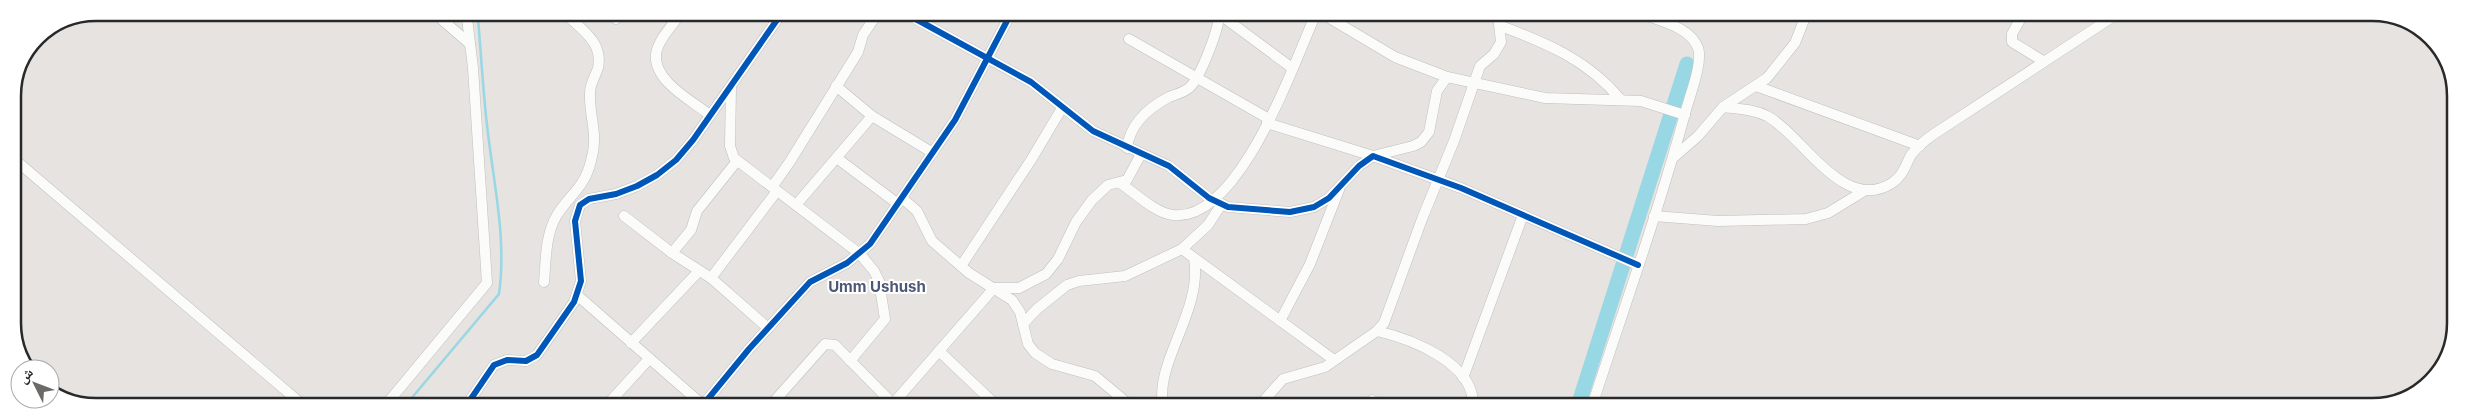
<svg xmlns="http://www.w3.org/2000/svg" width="2468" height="419" font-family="Inter,'Noto Naskh Arabic',sans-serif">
  <rect width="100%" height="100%" fill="#e6e3e0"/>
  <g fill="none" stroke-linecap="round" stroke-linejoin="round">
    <path stroke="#98d7e4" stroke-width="2.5" d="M405,406L499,294C507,238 493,181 487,125C483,90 481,54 478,18"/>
    <path stroke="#98d7e4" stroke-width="15" d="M1578,406L1687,64"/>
    <g stroke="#c0c0c1" stroke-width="11">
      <g id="minor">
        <path d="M2023,14L2012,34V42L2043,61"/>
        <path d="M1222,16L1292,68"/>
        <path d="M1326,16L1395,57L1447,77L1545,98L1641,101L1685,115"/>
        <path d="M678,17C670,28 658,41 656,54C653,81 692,101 710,115"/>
        <path d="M912,17L1031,82L1093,131L1169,166L1209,198L1228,207L1290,212L1314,207L1329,198L1359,166L1373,156L1461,188L1638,265"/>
        <path d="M440,18L470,44"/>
        <path d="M616,19L617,17"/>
        <path d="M1501,26C1546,43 1588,60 1620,99"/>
        <path d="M1129,39L1269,119"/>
        <path d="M836,86L872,116L933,153"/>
        <path d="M1756,86L1920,146"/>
        <path d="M731,87L730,146L734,158L860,254L874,271L879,281L885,319L850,361"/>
        <path d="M1723,107C1738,109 1753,109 1767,116C1804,136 1843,214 1892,183C1903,176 1905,166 1911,155C1917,147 1925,140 1934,134L2117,14"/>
        <path d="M1267,123L1373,156L1413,146L1421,142L1429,132L1437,91L1447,77"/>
        <path d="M1127,148C1130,124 1148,108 1169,97C1176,94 1184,93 1190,87C1201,76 1218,31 1219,16"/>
        <path d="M1674,157L1698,136L1723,107L1767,78L1795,43L1806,15"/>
        <path d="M13,158L304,406"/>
        <path d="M838,159L898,204"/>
        <path d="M1120,183C1135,193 1155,213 1173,215C1239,223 1293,65 1315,16"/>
        <path d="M772,187L789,163L858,52L863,35L875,17"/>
        <path d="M902,198L917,211L932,241L969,273L1012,300L1020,312L1028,344L1035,353L1052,364L1095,376L1131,406"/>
        <path d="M796,205L872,116"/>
        <path d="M624,216L672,253L711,278"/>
        <path d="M1654,216L1718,221L1806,219L1828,213L1864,191"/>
        <path d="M1182,249L1334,360"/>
        <path d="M672,253L691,230L697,211L737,161"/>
        <path d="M961,266L1031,160L1062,108"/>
        <path d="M544,282C546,260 545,235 557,215C570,194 584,189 591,161C599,134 589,118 590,93C590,84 595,77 598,68C603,44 585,32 570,18"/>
        <path d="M577,295L704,406"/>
        <path d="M1280,321L1310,264L1339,190"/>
        <path d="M1023,324L1037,309L1067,285L1079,281L1125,276L1182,249L1208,225L1221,205"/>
        <path d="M768,328L711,278L777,191"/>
        <path d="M1377,331C1411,339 1475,363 1473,406"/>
        <path d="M631,343L698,272"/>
        <path d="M939,351L997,406"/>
        <path d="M1463,378L1523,215"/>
        <path d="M703,405L749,349L810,282L847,263L870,244L955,120L1009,17"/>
        <path d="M385,406L487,283L473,68L467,18"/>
        <path d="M466,406L494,365L507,360L526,361L537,355L574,302L581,281L575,221L580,205L589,199L616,194L637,186L657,175L676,160L693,140L779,17"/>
        <path d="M606,406L649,359"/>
        <path d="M770,406L825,344L835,345L895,406"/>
        <path d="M891,406L994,288H1019L1046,274L1058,259L1076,222L1092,200L1108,185L1127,180L1141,154"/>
        <path d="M1163,406C1155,360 1203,311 1194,258"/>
        <path d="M1259,406L1283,379L1325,367L1377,331L1384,323L1422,219L1454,141L1480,66L1494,54L1501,42L1498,15"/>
        <path d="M1368,406L1372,400"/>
        <path d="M1592,406C1624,308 1659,210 1686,110C1690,95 1703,62 1698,48C1691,28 1663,22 1645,15"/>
      </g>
    </g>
    <use href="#minor" stroke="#fbfbfa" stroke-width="10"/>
    <g stroke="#fff" stroke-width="9">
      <g id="cycleway">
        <path d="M912,17L1031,82L1093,131L1169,166L1209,198L1228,207L1290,212L1314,207L1329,198L1359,166L1373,156L1461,188L1638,265"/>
        <path d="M703,405L749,349L810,282L847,263L870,244L955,120L1009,17"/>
        <path d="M466,406L494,365L507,360L526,361L537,355L574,302L581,281L575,221L580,205L589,199L616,194L637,186L657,175L676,160L693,140L779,17"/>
      </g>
    </g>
    <use href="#cycleway" stroke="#0057b8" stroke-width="6"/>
  </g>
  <g text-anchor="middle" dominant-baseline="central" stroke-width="4" stroke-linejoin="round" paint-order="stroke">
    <g font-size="15" font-weight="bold" fill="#4d5876" stroke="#fff">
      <text x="877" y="286">Umm Ushush</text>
    </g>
  </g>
  <path d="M0 0H2468V419H0ZM96 21H2372A75 75 0 0 1 2447 96V323A75 75 0 0 1 2372 398H96A75 75 0 0 1 21 323V96A75 75 0 0 1 96 21Z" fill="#fff" fill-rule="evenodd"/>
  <path fill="none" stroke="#292929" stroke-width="2.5" d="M96 21H2372A75 75 0 0 1 2447 96V323A75 75 0 0 1 2372 398H96A75 75 0 0 1 21 323V96A75 75 0 0 1 96 21Z"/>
  <g transform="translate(35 384) rotate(312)"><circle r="24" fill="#ffffff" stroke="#a9a9a9"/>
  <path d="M0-4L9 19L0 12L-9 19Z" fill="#6b6a69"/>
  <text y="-8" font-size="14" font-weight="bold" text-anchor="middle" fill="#292929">ش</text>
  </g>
</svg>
